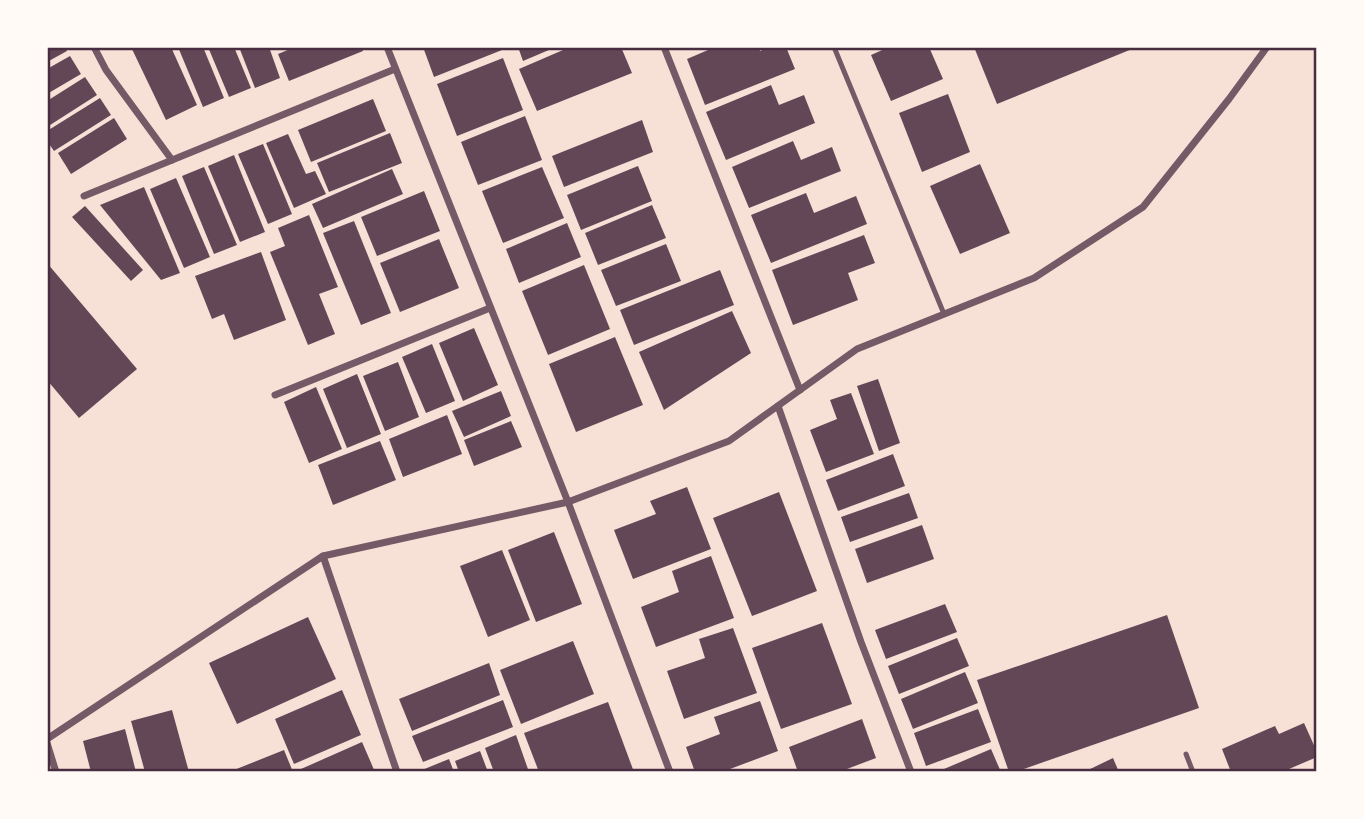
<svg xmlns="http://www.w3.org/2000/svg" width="1364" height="819" font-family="Manrope,sans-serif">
  <rect width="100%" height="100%" fill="#f7e1d7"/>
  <g fill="#644757">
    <path d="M47,47H65L67,51L47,62Z"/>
    <path d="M131,47H171L197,105L166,120Z"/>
    <path d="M178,47H203L224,98L203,107Z"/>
    <path d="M208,47H234L251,88L229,97Z"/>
    <path d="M239,47H269L280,78L255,88Z"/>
    <path d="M295,47H362L363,51L289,81L278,54Z"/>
    <path d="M423,47H501L502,50L434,77Z"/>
    <path d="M518,47H556L523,61Z"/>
    <path d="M570,47H621L632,73L537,111L519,69Z"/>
    <path d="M715,47H759L760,51L769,47H786L795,69L705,105L687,59Z"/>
    <path d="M889,47H929L943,79L891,101L871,55Z"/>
    <path d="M974,47H1137L997,104Z"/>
    <path d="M70,56L81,74L47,94V69Z"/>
    <path d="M503,58L523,110L457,136L437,84Z"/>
    <path d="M85,77L97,95L47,127V101Z"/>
    <path d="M771,85L779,105L804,95L815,123L726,160L706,112Z"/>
    <path d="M948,94L970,152L922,172L899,113Z"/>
    <path d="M100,98L111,115L54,151L47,141V131Z"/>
    <path d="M373,99L386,131L311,162L298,130Z"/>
    <path d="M525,116L542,160L478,185L461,142Z"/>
    <path d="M114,118L127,139L71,174L58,153Z"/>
    <path d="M642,120L653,152L564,187L552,156Z"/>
    <path d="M390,133L402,163L329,192L317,163Z"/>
    <path d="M288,134L306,174L315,171L326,194L294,208L266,143Z"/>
    <path d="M793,141L801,160L832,147L841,171L749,208L732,167Z"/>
    <path d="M263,144L292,214L268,224L238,154Z"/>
    <path d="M234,155L265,232L240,242L208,166Z"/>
    <path d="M980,164L1010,233L960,254L930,186Z"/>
    <path d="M638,166L652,201L581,230L567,195Z"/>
    <path d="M204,167L237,245L214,254L182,176Z"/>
    <path d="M542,167L564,218L503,243L482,191Z"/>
    <path d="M392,169L403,194L323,228L312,204Z"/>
    <path d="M176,178L210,257L184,268L150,189Z"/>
    <path d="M144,187L180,273L161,280L100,205Z"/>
    <path d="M424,191L440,231L377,256L361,217Z"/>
    <path d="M806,193L814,213L856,196L867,224L771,263L751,215Z"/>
    <path d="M652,205L666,238L598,265L585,233Z"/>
    <path d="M85,206L143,270L131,281L72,217Z"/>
    <path d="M309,215L338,287L319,294L335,334L308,345L270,252L285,246L278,228Z"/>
    <path d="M354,221L391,313L361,325L323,233Z"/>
    <path d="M567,223L581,257L519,283L506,249Z"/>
    <path d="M864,235L875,263L848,273L858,300L793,325L772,270Z"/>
    <path d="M439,239L459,288L400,312L380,263Z"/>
    <path d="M666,244L681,281L616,306L601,270Z"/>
    <path d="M261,252L286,320L234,340L224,314L212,319L195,276Z"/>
    <path d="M47,263L137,369L79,418L47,380Z"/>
    <path d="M584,265L610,329L548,355L522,291Z"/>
    <path d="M720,270L734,305L634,345L620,310Z"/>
    <path d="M732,311L751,353L664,410L639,352Z"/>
    <path d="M474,328L498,385L463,401L439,343Z"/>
    <path d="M615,337L643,405L576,432L549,364Z"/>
    <path d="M432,344L455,401L426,413L402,357Z"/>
    <path d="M398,362L419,417L385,431L363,376Z"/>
    <path d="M357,374L381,434L347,448L323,389Z"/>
    <path d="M878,379L900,443L879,451L857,386Z"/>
    <path d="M316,387L342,449L309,463L284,402Z"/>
    <path d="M501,391L511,416L464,437L452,411Z"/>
    <path d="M851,393L874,454L826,472L810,430L837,419L830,400Z"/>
    <path d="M447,415L462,454L403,477L389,439Z"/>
    <path d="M511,421L522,447L474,466L464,440Z"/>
    <path d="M380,441L396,480L333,505L318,465Z"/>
    <path d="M893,454L905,486L838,511L826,480Z"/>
    <path d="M687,487L711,549L633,579L614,530L656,514L650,501Z"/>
    <path d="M779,492L817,591L752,616L713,518Z"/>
    <path d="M909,493L918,518L850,542L841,517Z"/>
    <path d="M922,525L934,559L867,583L855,549Z"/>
    <path d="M554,532L582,604L536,622L508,550Z"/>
    <path d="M502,550L530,620L488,637L460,566Z"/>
    <path d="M711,556L734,618L656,647L641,607L679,592L672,571Z"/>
    <path d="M945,604L957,632L886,659L875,630Z"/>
    <path d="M1167,615L1199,708L1015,772H1009L977,680Z"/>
    <path d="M308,617L336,679L237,724L209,663Z"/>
    <path d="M822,623L852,704L781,729L752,648Z"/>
    <path d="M733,628L757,693L684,719L667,671L705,658L699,639Z"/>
    <path d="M957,638L969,666L899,694L888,666Z"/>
    <path d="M573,641L594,694L521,724L500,670Z"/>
    <path d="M489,663L500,695L412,731L399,699Z"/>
    <path d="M965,672L978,703L913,729L901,699Z"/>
    <path d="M342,690L361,735L294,764L275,719Z"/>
    <path d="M503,700L513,727L423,762L412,736Z"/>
    <path d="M760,701L778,751L722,772H695L686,747L720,734L714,717Z"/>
    <path d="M608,702L634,772H539L524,733Z"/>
    <path d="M978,709L991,742L926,766L914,733Z"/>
    <path d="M172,710L189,772H145L131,721Z"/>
    <path d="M862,719L876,758L839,772H798L789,747Z"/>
    <path d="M1304,723L1317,752V757L1282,772H1231L1222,749L1275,726L1279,734Z"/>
    <path d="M125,729L136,772H91L83,741Z"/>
    <path d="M516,735L529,772H494L485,748Z"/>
    <path d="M362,742L375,772H302L301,769Z"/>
    <path d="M991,749L1001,772H937Z"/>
    <path d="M284,750L293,772H229Z"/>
    <path d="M480,751L488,772H459L455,761Z"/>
    <path d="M1113,758L1119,772H1084Z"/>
    <path d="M449,759L454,772H423L422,770Z"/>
  </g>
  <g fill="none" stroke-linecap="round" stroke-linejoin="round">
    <g stroke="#755966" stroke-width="5">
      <path d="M834,47L944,314"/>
      <path d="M1186,754L1193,772"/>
    </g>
    <g stroke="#755966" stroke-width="7">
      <path d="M94,47L106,70L172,160"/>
      <path d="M387,47L568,502L670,772"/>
      <path d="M664,47L800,390"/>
      <path d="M84,196L395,69"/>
      <path d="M275,395L490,308"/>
      <path d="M778,406L861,642L911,772"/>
      <path d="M323,556L397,772"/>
      <path d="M47,739L323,556L568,502L729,441L857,349L1034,278L1143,207L1229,99L1267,47"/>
      <path d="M47,743L56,772"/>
    </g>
  </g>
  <rect width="1364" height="819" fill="none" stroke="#fffaf5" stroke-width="98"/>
  <rect x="49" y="49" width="1266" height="721" fill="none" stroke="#4a2c40" stroke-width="2.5"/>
</svg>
